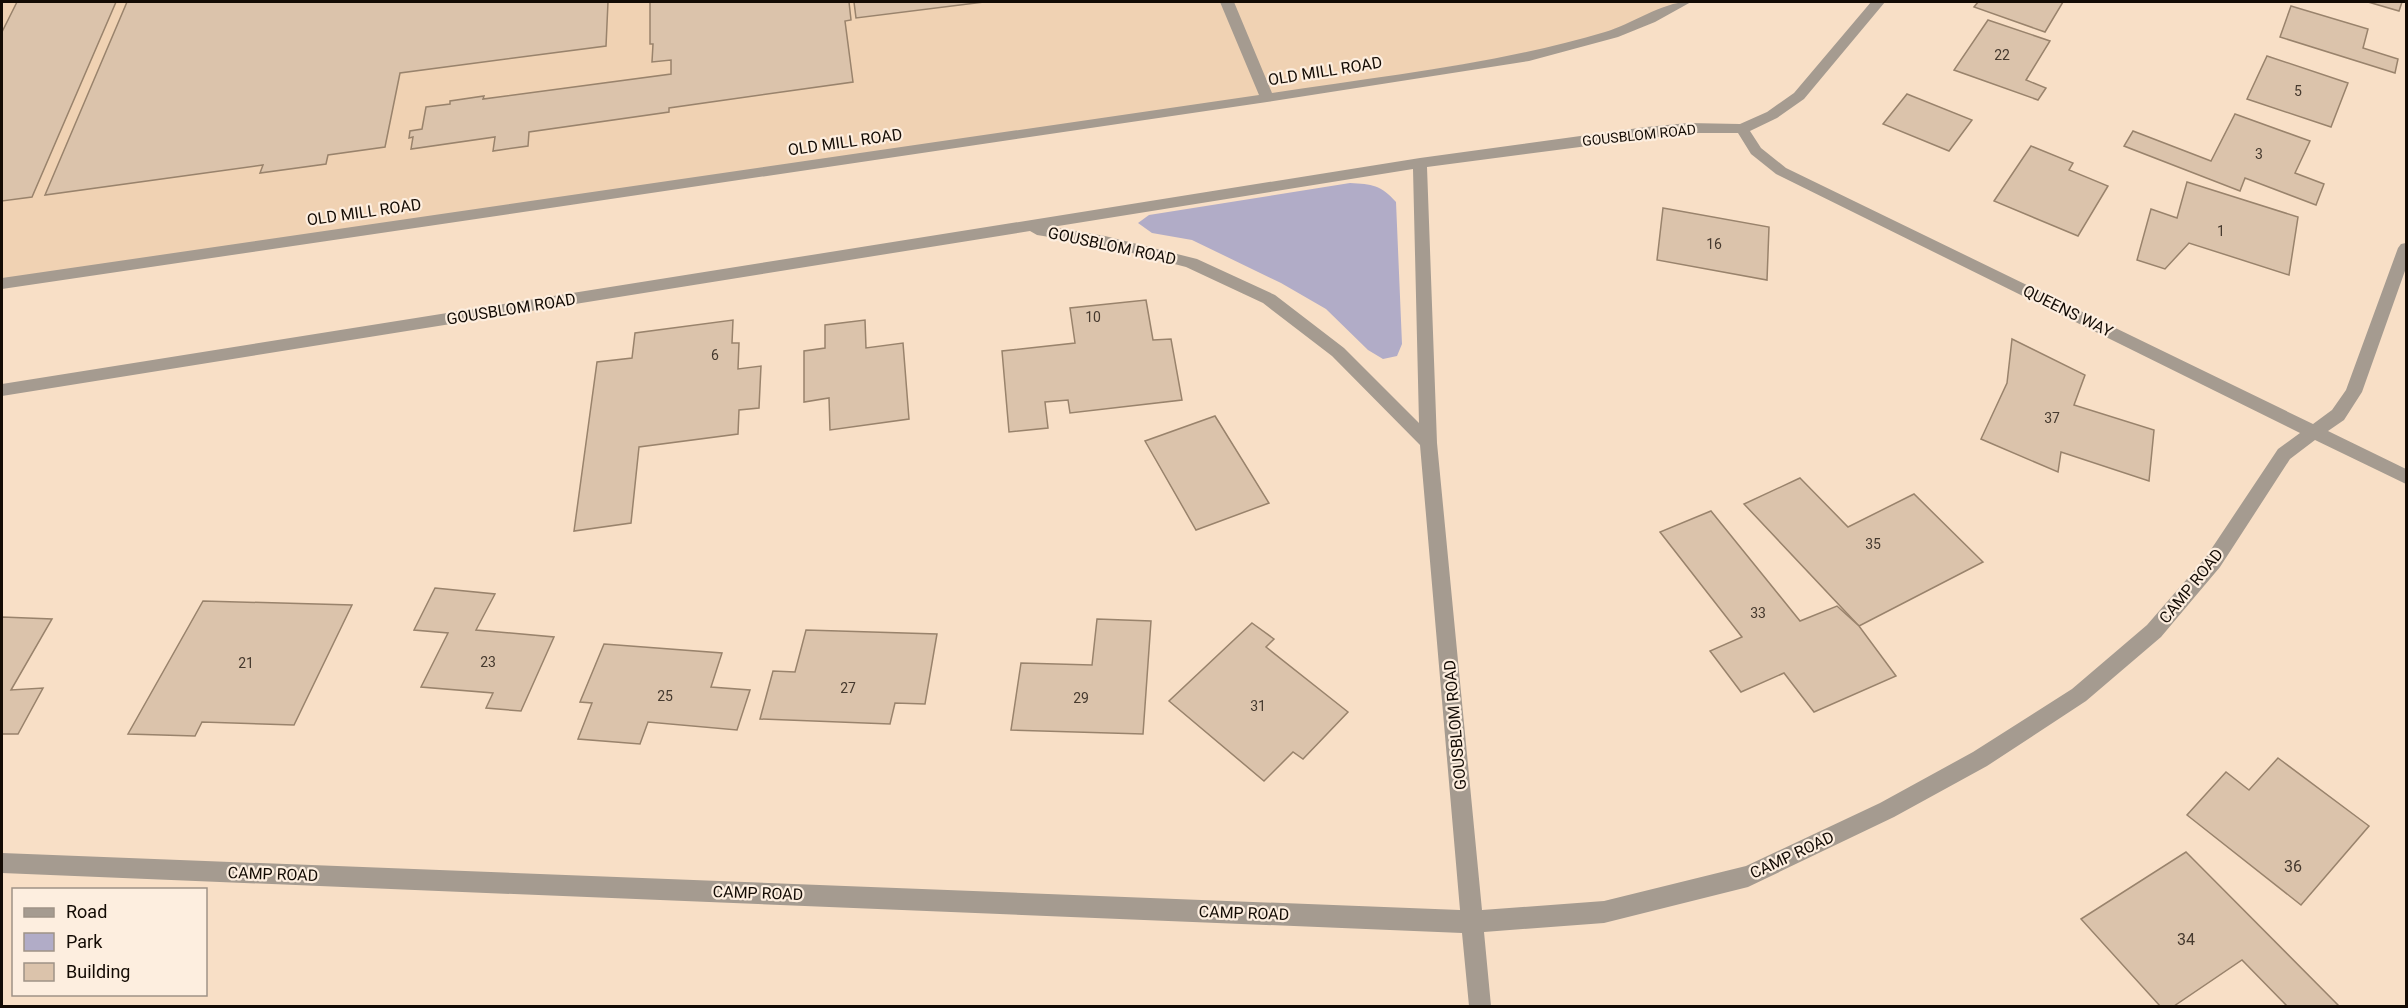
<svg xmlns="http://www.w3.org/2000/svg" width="2408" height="1008" font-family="Roboto,sans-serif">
  <rect width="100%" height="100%" fill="#f8dfc6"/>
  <path fill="#f0d2b3" d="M2,2H1684L1572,46L1267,98L2,284Z"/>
  <path fill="#b1acc7" d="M1350,183C1372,184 1381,185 1396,202L1402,344L1397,356L1383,359L1368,350L1326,309L1281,283L1192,240L1152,233L1138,223L1149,215Z"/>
  <g fill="#dbc3ab" stroke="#99836c" stroke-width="1.5">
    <path d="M17,2H116L32,197L2,201V32Z"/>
    <path d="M127,2H608L606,46L400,73L385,147L328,155L326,164L260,173L263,165L45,195Z"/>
    <path d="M650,2H849L851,20L845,21L853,82L669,108V112L529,132L528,146L493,151L495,137L411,149L413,137L409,138L410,131L422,129L426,107L450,104V101L484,96L483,99L671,74V60L652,62L653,44H650Z"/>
    <path d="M854,2H984L856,18Z"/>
    <path d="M1978,2H2063L2045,32L1974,7Z"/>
    <path d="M2368,2H2402L2399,11Z"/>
    <path d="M2291,6L2368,29L2363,48L2398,59L2395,73L2280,37Z"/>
    <path d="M1988,20L2050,41L2026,80L2046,88L2038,100L1954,70Z"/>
    <path d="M2267,56L2348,83L2331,127L2247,99Z"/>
    <path d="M1907,94L1972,120L1949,151L1883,124Z"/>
    <path d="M2235,114L2310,141L2295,173L2324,184L2316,205L2245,178L2240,191L2124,146L2133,131L2211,161Z"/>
    <path d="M2031,146L2073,163L2069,170L2108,186L2078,236L1994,201Z"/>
    <path d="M2187,182L2298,217L2289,275L2189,243L2165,269L2137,260L2151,209L2177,218Z"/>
    <path d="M1663,208L1769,227L1767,280L1657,260Z"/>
    <path d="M1146,300L1153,340L1171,339L1182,400L1070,413L1068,400L1045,402L1048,428L1009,432L1002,351L1075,343L1070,308Z"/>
    <path d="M733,320L732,343H739L738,369L761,366L759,408L739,410L738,434L639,447L631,523L574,531L597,362L632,358L635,333Z"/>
    <path d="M865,320L866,348L903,343L909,419L830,430L829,398L804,402V351L825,348V325Z"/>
    <path d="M2012,339L2085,375L2074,405L2154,430L2149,481L2061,452L2058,472L1981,439L2007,383Z"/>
    <path d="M1215,416L1269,503L1196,530L1145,441Z"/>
    <path d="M1800,478L1848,527L1914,494L1983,562L1859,626L1744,504Z"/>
    <path d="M1711,511L1800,621L1837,606L1859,626L1896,676L1814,712L1784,673L1741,692L1710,651L1742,637L1660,532Z"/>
    <path d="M435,588L495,594L476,630L554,637L521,711L486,708L493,693L421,687L448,633L414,630Z"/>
    <path d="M203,601L352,605L294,725L202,722L195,736L128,734Z"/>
    <path d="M2,617L52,619L11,690L43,688L18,734H2Z"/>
    <path d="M1097,619L1151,621L1143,734L1011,730L1021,663L1092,665Z"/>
    <path d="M1252,623L1274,639L1266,647L1348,712L1303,759L1293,752L1264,781L1169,701Z"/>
    <path d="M806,630L937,634L925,704L895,703L890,724L760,719L773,671L795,672Z"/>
    <path d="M604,644L722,653L711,687L750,690L737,730L648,722L640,744L578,739L592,703L580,702Z"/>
    <path d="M2278,758L2369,826L2301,905L2187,815L2226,772L2249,790Z"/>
    <path d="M2186,852L2339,1006H2287L2242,960L2174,1006H2160L2081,919Z"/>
  </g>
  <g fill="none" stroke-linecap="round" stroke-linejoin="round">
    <g fill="#a59b90" fill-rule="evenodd">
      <path d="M1220,2H1234L1272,93C1383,76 1497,64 1605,32C1632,24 1665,0 1691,2L1655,22L1618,37L1529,61L1267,102L2,289V278L1259,95Z"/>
      <path d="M1871,2H1885L1804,99L1777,118L1750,131L1761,148L1786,168L2313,424L2332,410L2346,390L2398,248L2401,244L2406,243V268L2362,392L2344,420L2328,431L2406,469V484L2315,440L2290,459L2220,567L2161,637L2086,701L1987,766L1894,817L1748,887L1604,923L1484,932L1491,1006H1469L1462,933L2,873V853L1460,910L1420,445L1332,356L1263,303L1186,267L1105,246L1037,235L1030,231L2,396V384L1420,158L1646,127L1688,123L1740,124L1767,112L1794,93ZM1688,133H1738L1751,154L1776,174L2300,433L2278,449L2206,557L2147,625L2072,689L1973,752L1880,803L1746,866L1604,901L1482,910L1437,443L1427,167ZM1413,169L1419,423L1344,348L1275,295L1197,259L1105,236L1052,227Z"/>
    </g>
  </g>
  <g text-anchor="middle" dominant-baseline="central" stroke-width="4.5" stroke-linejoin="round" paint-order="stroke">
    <g font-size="14" fill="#45392e">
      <text x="2002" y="55">22</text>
      <text x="2298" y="91">5</text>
      <text x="2259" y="154">3</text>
      <text x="2221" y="231">1</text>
      <text x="1714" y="244">16</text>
      <text x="1093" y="317">10</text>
      <text x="715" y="355">6</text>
      <text x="2052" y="418">37</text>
      <text x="1873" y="544">35</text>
      <text x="1758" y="613">33</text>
      <text x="488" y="662">23</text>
      <text x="246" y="663">21</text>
      <text x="848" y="688">27</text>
      <text x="665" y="696">25</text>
      <text x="1081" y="698">29</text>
      <text x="1258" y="706">31</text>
    </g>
    <g font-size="14" fill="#130b04" stroke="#fdeedf">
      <text transform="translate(1639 135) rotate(-6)">GOUSBLOM ROAD</text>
    </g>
    <g font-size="16" fill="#130b04" stroke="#fdeedf">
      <text transform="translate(1325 71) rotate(-9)">OLD MILL ROAD</text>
      <text transform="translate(845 142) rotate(-8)">OLD MILL ROAD</text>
      <text transform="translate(364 212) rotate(-8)">OLD MILL ROAD</text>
      <text transform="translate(1112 246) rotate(12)">GOUSBLOM ROAD</text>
      <text transform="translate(511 309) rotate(-9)">GOUSBLOM ROAD</text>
      <text transform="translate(2068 311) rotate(26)">QUEENS WAY</text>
      <text transform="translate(2191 586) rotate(-51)">CAMP ROAD</text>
      <text transform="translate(1455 725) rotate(-95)">GOUSBLOM ROAD</text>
      <text transform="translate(1792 855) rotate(-25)">CAMP ROAD</text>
      <text transform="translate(273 874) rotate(2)">CAMP ROAD</text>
      <text transform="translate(758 893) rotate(2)">CAMP ROAD</text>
      <text transform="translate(1244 913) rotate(2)">CAMP ROAD</text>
    </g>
    <g font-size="16" fill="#45392e">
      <text x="2293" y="866">36</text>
      <text x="2186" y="939">34</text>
    </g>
  </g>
  <rect width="2408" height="1008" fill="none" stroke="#130b04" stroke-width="6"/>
  <rect x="12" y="888" width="195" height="108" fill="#fdeedf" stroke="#9f9387" stroke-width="1.5"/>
  <rect x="24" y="908" width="30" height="9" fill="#a59b90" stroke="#9f9387" stroke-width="1.5"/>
  <text x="66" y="918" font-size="18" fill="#130b04">Road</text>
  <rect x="24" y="933" width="30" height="18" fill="#b1acc7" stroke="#9f9387" stroke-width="1.5"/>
  <text x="66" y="948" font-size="18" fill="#130b04">Park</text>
  <rect x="24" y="963" width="30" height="18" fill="#dbc3ab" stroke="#9f9387" stroke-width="1.5"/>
  <text x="66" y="978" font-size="18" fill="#130b04">Building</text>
</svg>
